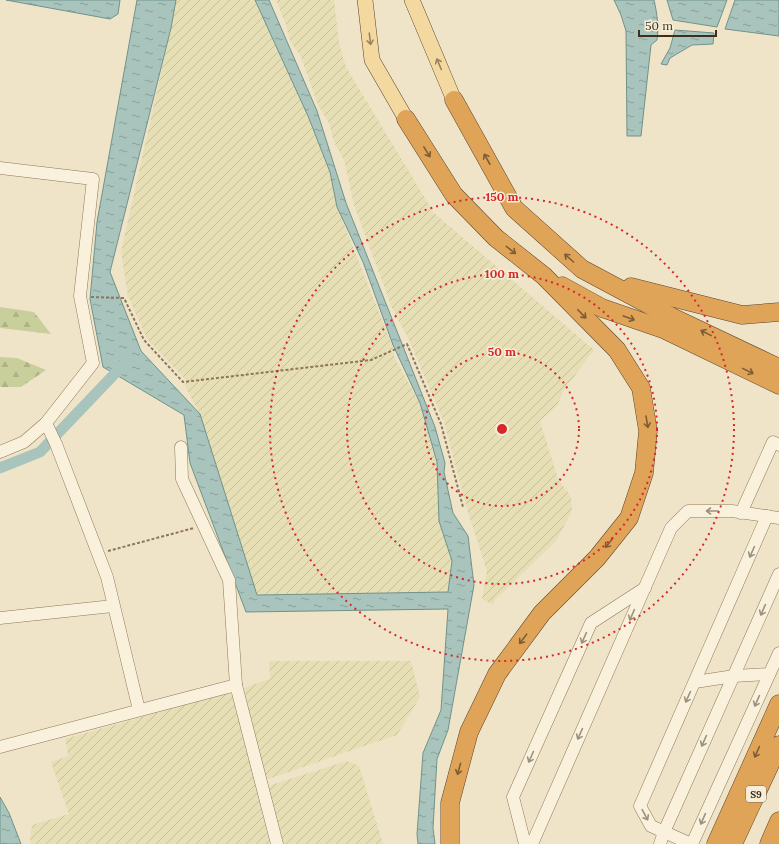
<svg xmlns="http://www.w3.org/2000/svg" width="779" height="844" font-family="Lora,serif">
  <defs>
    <pattern id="farmland-furrows" width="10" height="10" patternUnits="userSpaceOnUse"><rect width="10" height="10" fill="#e6deb5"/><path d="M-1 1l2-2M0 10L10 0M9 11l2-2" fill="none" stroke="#c6bf9b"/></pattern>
    <pattern id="forest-firs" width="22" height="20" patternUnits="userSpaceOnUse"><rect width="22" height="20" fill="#c9cf9b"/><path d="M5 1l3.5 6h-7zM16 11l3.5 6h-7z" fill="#aeb285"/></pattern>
    <pattern id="water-ripples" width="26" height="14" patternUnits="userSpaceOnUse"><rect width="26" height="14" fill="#a9c4bc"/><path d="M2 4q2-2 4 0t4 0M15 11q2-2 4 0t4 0" fill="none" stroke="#8ba098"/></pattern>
  </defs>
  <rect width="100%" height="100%" fill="#f0e4c8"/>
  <g fill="url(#farmland-furrows)">
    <path d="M176,0H255L308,116L330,172L337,207L392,345L395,359L420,403L437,462L439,521L452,561L448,592L257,595L200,414L186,388L185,379L147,339L128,296L121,252L171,28Z"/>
    <path d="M276,0H334L339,43L346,67L434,213L594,350L564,390L557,406L540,421L558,479L571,497L572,511L556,541L494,601L493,605L482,599L487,571L466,506L444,422L409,340L392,308L354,205L344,160L334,142L329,123L318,105L301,57L290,41L286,25Z"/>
    <path d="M269,661H411L420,697L397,735L268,779L264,777L244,688L270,679Z"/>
    <path d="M226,693L233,696L270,844H31L30,841L32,825L69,814L51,762L68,756L65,739Z"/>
    <path d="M347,761L359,766L383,844H281L267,791L271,785Z"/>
  </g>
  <g fill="url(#forest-firs)">
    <path d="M0,307L34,312L51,334L0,328Z"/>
    <path d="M0,357L17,358L46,370L21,387H0Z"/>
  </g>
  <g fill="url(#water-ripples)" stroke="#6f938a">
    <path d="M6,0H120L118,14L110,19Z"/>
    <path d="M137,0H176L171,28L110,272L141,351L200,414L257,595L448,592L452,561L439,521L437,462L420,403L393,345L363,262L337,207L330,172L308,116L255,0H269L317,111L346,203L435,427L445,463L444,472L453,513L468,536L474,585L448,730L437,759L433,828L435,844H418L417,834L423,753L441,710L448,609L246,612L190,463L184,415L103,367L90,299L97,222Z"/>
    <path d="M614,0H654C657,13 659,27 657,40L651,45L641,136H627L626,31L621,15Z"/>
    <path d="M667,0H727L717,27L673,20Z"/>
    <path d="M735,0H779V36L725,29Z"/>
    <path d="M675,30L714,33L713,44L692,45L670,58L667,65L661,64L670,48Z"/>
    <path d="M0,797L9,813L21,844H0Z"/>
  </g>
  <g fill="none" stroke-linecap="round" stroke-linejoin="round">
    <path stroke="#a9c4bc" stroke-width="11" d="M0,468L40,452L124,364"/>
    <g stroke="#8d765c" stroke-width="13">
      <g id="minor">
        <path d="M0,168L93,179L80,296L93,363L46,423L24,442L0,452"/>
        <path d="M46,423L56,444L107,577L139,710"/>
        <path d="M181,447L182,479L229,580L236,685"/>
        <path d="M741,513L773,442L779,445"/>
        <path d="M0,618L113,606"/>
        <path d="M695,682L734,676L769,674"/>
        <path d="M0,747L236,685L277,844"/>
        <path d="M525,844L513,797L591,623L645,588"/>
        <path d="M532,844L671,528L688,511H732L779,518"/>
        <path d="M660,844L664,832L779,574"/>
        <path d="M691,844L651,826L640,806L767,516"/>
        <path d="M692,844L779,653"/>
      </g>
    </g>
    <g stroke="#5b4430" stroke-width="16">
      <g id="major">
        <path d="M365,0L372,60L406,119"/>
        <path d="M412,0L454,100"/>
      </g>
    </g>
    <g stroke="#5b4430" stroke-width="19">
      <g id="highway">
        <path d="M454,100L514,208L582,269L672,317L779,368"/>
        <path d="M406,119L454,195L496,238L544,276L617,350L641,388L648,431L644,473L629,518L597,558L542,613L497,674L469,732L450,803V844"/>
        <path d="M562,286L602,308L663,329L779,385"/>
        <path d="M631,287L742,315L779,312"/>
        <path d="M716,844L779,704"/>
        <path d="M733,844L779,745"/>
        <path d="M769,844L779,821"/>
      </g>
    </g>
    <g stroke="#8d765c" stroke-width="2" stroke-dasharray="3 2" stroke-linecap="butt">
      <path d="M91,297L124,298L144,340L183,382L371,360L407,344L441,424L463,507"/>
      <path d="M108,551L194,528"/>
    </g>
    <use href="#minor" stroke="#faf1dc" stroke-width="12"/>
    <use href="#major" stroke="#f3d9a0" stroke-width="15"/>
    <use href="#highway" stroke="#e0a458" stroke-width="18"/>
  </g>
  <defs><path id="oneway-shaft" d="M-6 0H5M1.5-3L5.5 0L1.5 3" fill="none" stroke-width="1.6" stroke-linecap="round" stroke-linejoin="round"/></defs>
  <g stroke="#988460">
    <use href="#oneway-shaft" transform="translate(370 39) rotate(83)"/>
    <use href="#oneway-shaft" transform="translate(439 64) rotate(-113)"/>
  </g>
  <g stroke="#7e5d36">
    <use href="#oneway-shaft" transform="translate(427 152) rotate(58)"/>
    <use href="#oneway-shaft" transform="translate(487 159) rotate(-119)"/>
    <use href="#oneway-shaft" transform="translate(511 250) rotate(38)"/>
    <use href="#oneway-shaft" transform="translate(569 258) rotate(-138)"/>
    <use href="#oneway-shaft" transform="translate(582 314) rotate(46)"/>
    <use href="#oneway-shaft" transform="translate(629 318) rotate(20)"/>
    <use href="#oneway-shaft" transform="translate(706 333) rotate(-154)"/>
    <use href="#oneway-shaft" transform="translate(748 371) rotate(26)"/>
    <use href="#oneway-shaft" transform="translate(647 422) rotate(80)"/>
    <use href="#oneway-shaft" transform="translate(609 543) rotate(129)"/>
    <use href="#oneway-shaft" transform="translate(523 639) rotate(127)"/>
    <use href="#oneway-shaft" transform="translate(757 752) rotate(114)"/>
    <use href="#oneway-shaft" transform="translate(459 769) rotate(105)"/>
  </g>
  <g stroke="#9c907e">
    <use href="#oneway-shaft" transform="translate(712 511) rotate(180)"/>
    <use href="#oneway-shaft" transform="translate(752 552) rotate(114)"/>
    <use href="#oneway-shaft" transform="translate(763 610) rotate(114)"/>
    <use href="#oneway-shaft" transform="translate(632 615) rotate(114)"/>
    <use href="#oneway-shaft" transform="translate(584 638) rotate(114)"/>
    <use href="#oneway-shaft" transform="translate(688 697) rotate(114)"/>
    <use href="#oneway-shaft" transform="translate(757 701) rotate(114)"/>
    <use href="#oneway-shaft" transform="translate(580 734) rotate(114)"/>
    <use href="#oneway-shaft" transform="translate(704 741) rotate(114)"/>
    <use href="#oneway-shaft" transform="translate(531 757) rotate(114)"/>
    <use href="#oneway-shaft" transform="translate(645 815) rotate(62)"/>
    <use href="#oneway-shaft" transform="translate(703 819) rotate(114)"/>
  </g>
  <g fill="none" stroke="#d62828" stroke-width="2" stroke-dasharray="2 4">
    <circle cx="502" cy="429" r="77"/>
    <circle cx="502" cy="429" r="155"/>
    <circle cx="502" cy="429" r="232"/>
  </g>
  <g text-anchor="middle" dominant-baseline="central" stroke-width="3" stroke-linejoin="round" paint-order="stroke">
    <rect fill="#f7eed8" stroke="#756857" stroke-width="1" x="746" y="786" width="20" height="16" rx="3"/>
    <g font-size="10" font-weight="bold" fill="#3d2e20">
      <text x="756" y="794">S9</text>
    </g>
  </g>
  <circle cx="502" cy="429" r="6" fill="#d62828" stroke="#f7eed8" stroke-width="2"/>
  <g font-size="12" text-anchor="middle" font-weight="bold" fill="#d62828" stroke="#f7eed8" stroke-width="3" stroke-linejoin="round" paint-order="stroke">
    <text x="502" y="201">150 m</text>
    <text x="502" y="278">100 m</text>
    <text x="502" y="356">50 m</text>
  </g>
  <path d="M639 30v6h77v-6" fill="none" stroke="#3d2e20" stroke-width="2"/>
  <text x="645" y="30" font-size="12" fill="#3d2e20" stroke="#f7eed8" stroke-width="3" paint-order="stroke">50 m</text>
</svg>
